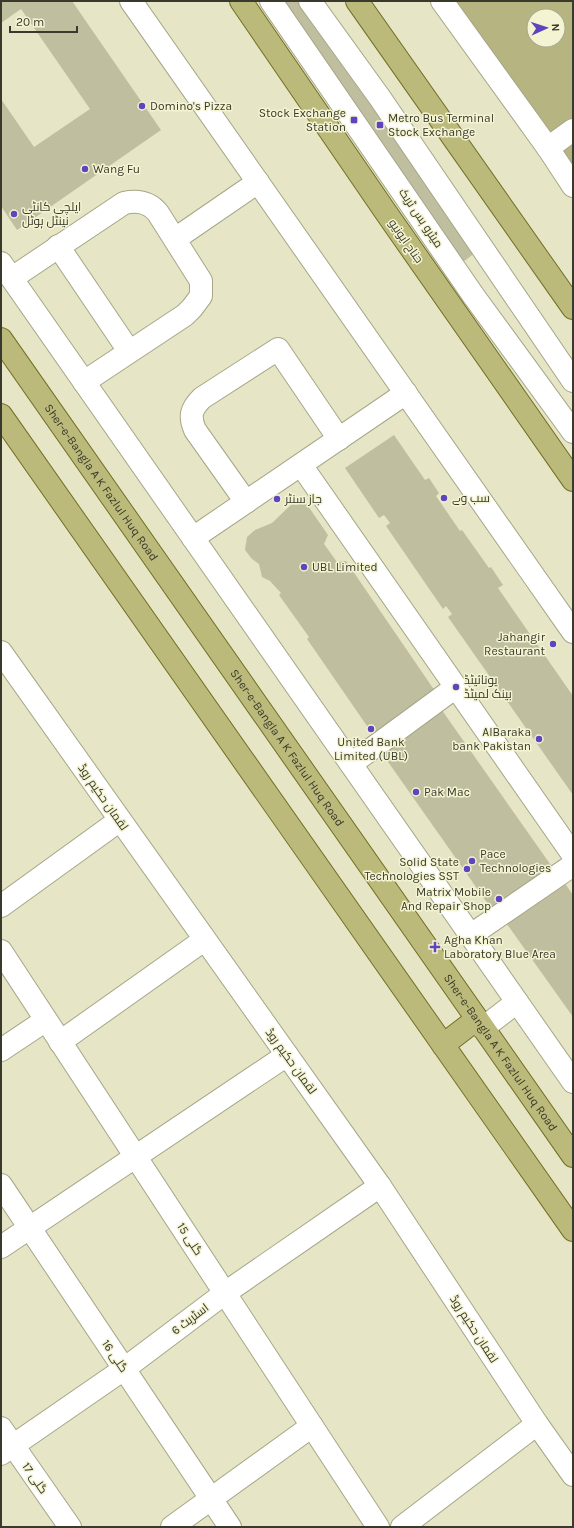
<svg xmlns="http://www.w3.org/2000/svg" width="574" height="1528" font-family="Karla,Cairo,sans-serif">
  <rect width="100%" height="100%" fill="#e6e6c6"/>
  <path fill="#b6b582" fill-rule="evenodd" d="M456,1H573V167ZM534,16H558V40H534Z"/>
  <g fill="#bfbfa0">
    <path d="M1,1H72L161,130L17,230L1,206V99L34,147L90,109L21,9L1,23Z"/>
    <path d="M282,1H306L480,249L463,262Z"/>
    <path d="M394,435L425,480L429,478L439,493L436,496L460,531L462,530L489,568L491,567L503,585L498,588L573,696V795L448,617L452,614L446,606L443,609L386,526L390,523L384,515L379,518L345,468Z"/>
    <path d="M295,501H304L308,506L328,535L324,544L337,562L346,561L437,694L376,739L307,639L309,637L279,595L281,593L270,581L262,577L259,564L252,559L245,550L247,537L255,530L272,523Z"/>
    <path d="M439,706L555,871L495,914L379,749Z"/>
    <path d="M562,879L573,895V1017L504,920Z"/>
  </g>
  <g fill="none" stroke-linecap="round" stroke-linejoin="round">
    <g stroke="#a6a688" stroke-width="24">
      <g id="minor">
        <path d="M131,1L573,632"/>
        <path d="M271,1L473,295L573,432"/>
        <path d="M310,1L380,98L573,381"/>
        <path d="M442,1L548,148L573,186"/>
        <path d="M548,148L573,130"/>
        <path d="M175,239L258,182"/>
        <path d="M58,246L129,351"/>
        <path d="M1,263L573,1082"/>
        <path d="M12,278L124,203C138,200 149,202 158,213L201,281V296L192,308L185,315L84,382"/>
        <path d="M301,465L573,855"/>
        <path d="M246,502L195,430C189,416 191,409 202,398L278,349L339,439"/>
        <path d="M193,538L406,393"/>
        <path d="M1,652L380,1186L537,1424L573,1475"/>
        <path d="M351,764L456,687"/>
        <path d="M1,906L120,820"/>
        <path d="M471,935L573,865"/>
        <path d="M1,951L378,1527"/>
        <path d="M483,1028L517,1002"/>
        <path d="M60,1042L204,940"/>
        <path d="M1,1050L46,1020"/>
        <path d="M1,1185L230,1527"/>
        <path d="M1,1247L287,1055"/>
        <path d="M1,1428L70,1527"/>
        <path d="M1,1454L124,1369L225,1293L380,1186"/>
        <path d="M172,1527L312,1426"/>
        <path d="M402,1527L537,1424"/>
      </g>
    </g>
    <g stroke="#726f26" stroke-width="24">
      <g id="major">
        <path d="M241,1L387,214L573,480"/>
        <path d="M357,1L573,308"/>
        <path id="s1" d="M1,339L573,1156"/>
        <path d="M1,415L573,1230"/>
        <path d="M443,1045L477,1019"/>
      </g>
    </g>
    <use href="#minor" stroke="#fff" stroke-width="22"/>
    <use href="#major" stroke="#bcba7a" stroke-width="22"/>
  </g>
  <g fill="#5e45bd" stroke="#f4f4d3" stroke-width="1.5">
    <circle cx="142" cy="106" r="4"/>
    <rect x="350" y="116" width="8" height="8" rx="2"/>
    <rect x="376" y="121" width="8" height="8" rx="2"/>
    <circle cx="85" cy="169" r="4"/>
    <circle cx="14" cy="214" r="4"/>
    <circle cx="444" cy="498" r="4"/>
    <circle cx="277" cy="499" r="4"/>
    <circle cx="304" cy="567" r="4"/>
    <circle cx="553" cy="644" r="4"/>
    <circle cx="456" cy="687" r="4"/>
    <circle cx="371" cy="729" r="4"/>
    <circle cx="539" cy="739" r="4"/>
    <circle cx="416" cy="792" r="4"/>
    <circle cx="472" cy="861" r="4"/>
    <circle cx="467" cy="869" r="4"/>
    <circle cx="499" cy="899" r="4"/>
    <path d="M433 941h4v4h4v4h-4v4h-4v-4h-4v-4h4z"/>
  </g>
  <g text-anchor="middle" dominant-baseline="central" stroke-width="3" stroke-linejoin="round" paint-order="stroke">
    <g font-size="12" fill="#39392c" stroke="#f4f4d3" text-anchor="start">
      <text x="150" y="106">Domino's Pizza</text>
      <text x="346" y="113" text-anchor="end">Stock Exchange<tspan x="346" dy="14">Station</tspan></text>
      <text x="388" y="118">Metro Bus Terminal<tspan x="388" dy="14">Stock Exchange</tspan></text>
      <text x="93" y="169">Wang Fu</text>
      <text x="22" y="207">ایلچی کانٹی<tspan x="22" dy="14">نینٹل ہوٹل</tspan></text>
      <text x="452" y="498">سب وے</text>
      <text x="285" y="499">جاز سنٹر</text>
      <text x="312" y="567">UBL Limited</text>
      <text x="545" y="637" text-anchor="end">Jahangir<tspan x="545" dy="14">Restaurant</tspan></text>
      <text x="464" y="680">یونائیٹڈ<tspan x="464" dy="14">بینک لمیٹڈ</tspan></text>
      <text x="531" y="732" text-anchor="end">AlBaraka<tspan x="531" dy="14">bank Pakistan</tspan></text>
      <text x="371" y="742" text-anchor="middle">United Bank<tspan x="371" dy="14">Limited (UBL)</tspan></text>
      <text x="424" y="792">Pak Mac</text>
      <text x="480" y="854">Pace<tspan x="480" dy="14">Technologies</tspan></text>
      <text x="459" y="862" text-anchor="end">Solid State<tspan x="459" dy="14">Technologies SST</tspan></text>
      <text x="491" y="892" text-anchor="end">Matrix Mobile<tspan x="491" dy="14">And Repair Shop</tspan></text>
      <text x="444" y="940">Agha Khan<tspan x="444" dy="14">Laboratory Blue Area</tspan></text>
    </g>
    <g font-size="12" fill="#39392c" stroke="#f4f4d3">
      <text transform="translate(421 218) rotate(56)">میٹرو بس ٹریک</text>
      <text transform="translate(406 241) rotate(55)">جناح ایونیو</text>
      <text stroke="none"><textPath href="#s1" startOffset="175">Sher-e-Bangla A K Fazlul Huq Road</textPath></text>
      <text stroke="none"><textPath href="#s1" startOffset="499">Sher-e-Bangla A K Fazlul Huq Road</textPath></text>
      <text transform="translate(103 797) rotate(55)">لقمان حکیم روڈ</text>
      <text stroke="none"><textPath href="#s1" startOffset="871">Sher-e-Bangla A K Fazlul Huq Road</textPath></text>
      <text transform="translate(291 1061) rotate(54)">لقمان حکیم روڈ</text>
      <text transform="translate(190 1239) rotate(57)">گلی 15</text>
      <text transform="translate(190 1319) rotate(-37)">اسٹریٹ 6</text>
      <text transform="translate(474 1329) rotate(57)">لقمان حکیم روڈ</text>
      <text transform="translate(115 1356) rotate(56)">گلی 16</text>
      <text transform="translate(35 1478) rotate(55)">گلی 17</text>
    </g>
  </g>
  <rect width="574" height="1528" fill="none" stroke="#39392c" stroke-width="4"/>
  <g transform="translate(546 28) rotate(87)"><circle r="19" fill="#f4f4d3" stroke="#a9a990"/>
  <path d="M0-3L7 15L0 10L-7 15Z" fill="#5e45bd"/>
  <text y="-6" font-size="11" font-weight="bold" text-anchor="middle" fill="#39392c">N</text>
  </g>
  <path d="M10 26v6h67v-6" fill="none" stroke="#39392c" stroke-width="2"/>
  <text x="16" y="26" font-size="12" fill="#39392c" stroke="#f4f4d3" stroke-width="3" paint-order="stroke">20 m</text>
</svg>
